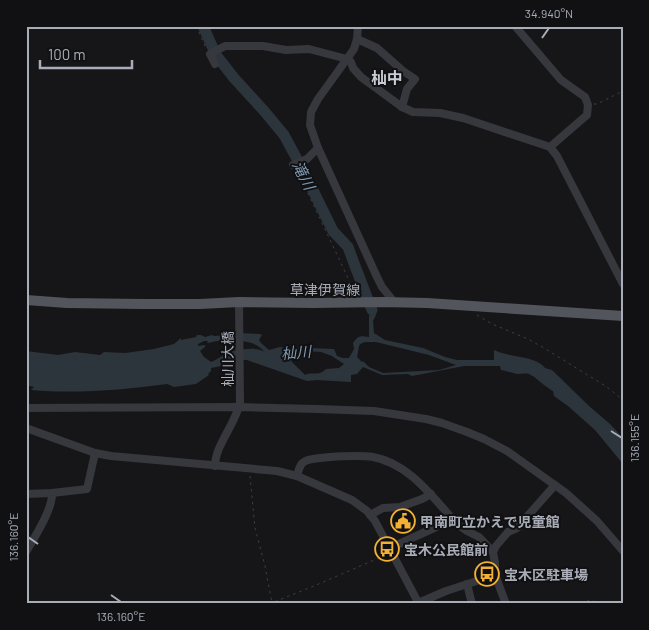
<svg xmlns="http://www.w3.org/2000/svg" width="649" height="630" font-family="Barlow,'Noto Sans JP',sans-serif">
  <rect width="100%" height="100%" fill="#161618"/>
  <path fill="#2c353c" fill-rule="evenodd" d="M365,296L370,299L376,315L373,321L374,333L385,340L423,348L445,357L457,360H494V350C498,352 502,353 506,354C517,357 538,358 545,368L552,370L589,406L610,424L623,438V464L595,430L568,406L554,396L553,391C545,387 536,377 529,374C525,373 521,374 517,374C515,374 504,370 501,370L500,366H464L412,376L408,374L382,375L363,367L357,374L351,375V382L317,380L307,381L247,360H241L228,367L226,365L211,368V371L208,374L209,375L196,384L174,387L167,384C123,390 75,394 31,390L34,387L26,385V351L58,355L75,352L100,355L104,352L125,353L154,349L174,344L181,338V340L196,337L197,335H201L205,337L212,335L214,336L230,335L235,333L260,334L262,335L259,340L261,343L269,350L280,347L295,349L298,347L303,350L310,348L334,349L337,356L343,358H349L354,349L353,343C359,335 360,336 369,337V316L372,312ZM233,340C248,342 254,341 265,352C258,347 243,349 233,351C225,353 219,359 211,362L204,357L200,351L205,347V345L198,346V344L204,341H208L207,343H208L217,341ZM367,342H376L429,355L456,365L439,370L383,373L369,367L363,361L362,362L357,357C360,348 356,343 367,342ZM306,351L321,352L332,356L344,364L339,368L326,369C318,377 313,371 305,375L291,361L292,360L291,357L305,355L304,353Z"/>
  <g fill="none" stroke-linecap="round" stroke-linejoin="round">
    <path stroke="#2c353c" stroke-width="11" d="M203,26L216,55L234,78L265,112L284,135L304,172L333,231L348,247L355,266L372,310"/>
    <g stroke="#3d3f44" stroke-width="1" stroke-dasharray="2.5 4" stroke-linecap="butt">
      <path d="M196,26L206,48"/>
      <path d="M594,104H597L623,91"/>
      <path d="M296,170L306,189L356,295"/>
      <path d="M477,315L492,324L528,339L544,348L607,387L623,400"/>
      <path d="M250,476L255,528L265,566L272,603"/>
      <path d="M269,604L314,586L386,555"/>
      <path d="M581,604L590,600L603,604"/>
    </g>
    <g stroke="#37383d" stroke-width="8">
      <path d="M358,26L357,39L354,49L318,99L311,112L310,125L318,148L377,277L382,287L395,303"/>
      <path d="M515,26L561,80L585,97L588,105L587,115L550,147"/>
      <path d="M357,39L377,48L403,71L415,79L407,89L402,107"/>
      <path d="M215,64L210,54L225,46H263L286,50L309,49L347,59L351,62L353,68L361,77L402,107L413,112L440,113L463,118L550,147L557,156L623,284"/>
      <path d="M293,165L307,159L318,148"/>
      <path d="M26,408L239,407L317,409L374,411L426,419L442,423L467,432L484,439L507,451L566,493L597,521L623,551"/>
      <path d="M26,428L95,453L111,456L277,471L297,476L352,500L367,511L375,521L419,604"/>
      <path d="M215,466C215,445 236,424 240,402L239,302"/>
      <path d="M297,476C298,472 299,468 301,465C304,458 323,458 330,457C344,456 359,455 373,457C406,463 428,491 449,515L450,519L467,531L479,537L493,552L495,563V575L506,604"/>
      <path d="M26,494L52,493L87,489L95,453"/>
      <path d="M370,515L383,508L400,507L422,499L431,494"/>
      <path d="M390,548L434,528L450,519"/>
      <path d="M26,552C34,538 53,509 52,493"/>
      <path d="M493,552L496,546L508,532L517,528L555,485"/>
      <path d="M467,584L472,604"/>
      <path d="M418,603L446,591L495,575"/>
    </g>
    <path stroke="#53555c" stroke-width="10" d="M26,300L67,303L142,304H200L239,302L314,303L383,302L427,303L623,316"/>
  </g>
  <path fill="none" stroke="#a8adb8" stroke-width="2" d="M542,38L549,28M611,431L622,438M28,537L38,544M111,595L121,602"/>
  <defs>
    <g id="civic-ring" transform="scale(1.25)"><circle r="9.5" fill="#111113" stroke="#f2b134" stroke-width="1.5"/><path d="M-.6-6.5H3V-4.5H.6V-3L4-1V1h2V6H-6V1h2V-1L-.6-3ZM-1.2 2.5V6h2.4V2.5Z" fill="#f2b134"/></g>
    <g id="bus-ring" transform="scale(1.25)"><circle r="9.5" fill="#111113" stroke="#f2b134" stroke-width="1.5"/><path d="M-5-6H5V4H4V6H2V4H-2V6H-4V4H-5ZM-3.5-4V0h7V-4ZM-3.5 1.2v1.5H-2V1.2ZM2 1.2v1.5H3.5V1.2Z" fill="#f2b134"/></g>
  </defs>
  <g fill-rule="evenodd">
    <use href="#civic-ring" x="403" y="521"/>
    <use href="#bus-ring" x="387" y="549"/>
    <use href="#bus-ring" x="487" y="574"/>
  </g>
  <g text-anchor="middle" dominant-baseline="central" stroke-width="4" stroke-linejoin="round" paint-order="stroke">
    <g font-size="14" fill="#a8adb8" stroke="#111113">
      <text x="325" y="289">草津伊賀線</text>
      <text transform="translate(227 359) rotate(-90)">杣川大橋</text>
    </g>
    <g font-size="14" font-weight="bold" fill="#a8adb8" stroke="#111113" text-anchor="start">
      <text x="420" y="521">甲南町立かえで児童館</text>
      <text x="404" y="549">宝木公民館前</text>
      <text x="504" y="574">宝木区駐車場</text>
    </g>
    <g font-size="15" font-style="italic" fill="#7f9bb3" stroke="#111113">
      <text transform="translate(304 175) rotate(63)">滝川</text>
      <text transform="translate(296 352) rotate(-5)">杣川</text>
    </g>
    <g font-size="16" font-weight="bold" fill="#c9ccd4" stroke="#111113">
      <text x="387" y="77">杣中</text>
    </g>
  </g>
  <rect width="649" height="630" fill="none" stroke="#111113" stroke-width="55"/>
  <path d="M40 60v8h92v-8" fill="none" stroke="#a8adb8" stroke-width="2.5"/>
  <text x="48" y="60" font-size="15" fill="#a8adb8" stroke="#111113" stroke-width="4" paint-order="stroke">100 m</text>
  <rect x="28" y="28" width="594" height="574" fill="none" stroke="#a8adb8" stroke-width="2"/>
  <g font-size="12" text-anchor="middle" fill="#a8adb8">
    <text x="549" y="18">34.940°N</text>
    <text transform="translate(635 438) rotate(-90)" y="4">136.155°E</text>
    <text transform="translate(14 537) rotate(-90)" y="4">136.160°E</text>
    <text x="121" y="621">136.160°E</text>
  </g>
</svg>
